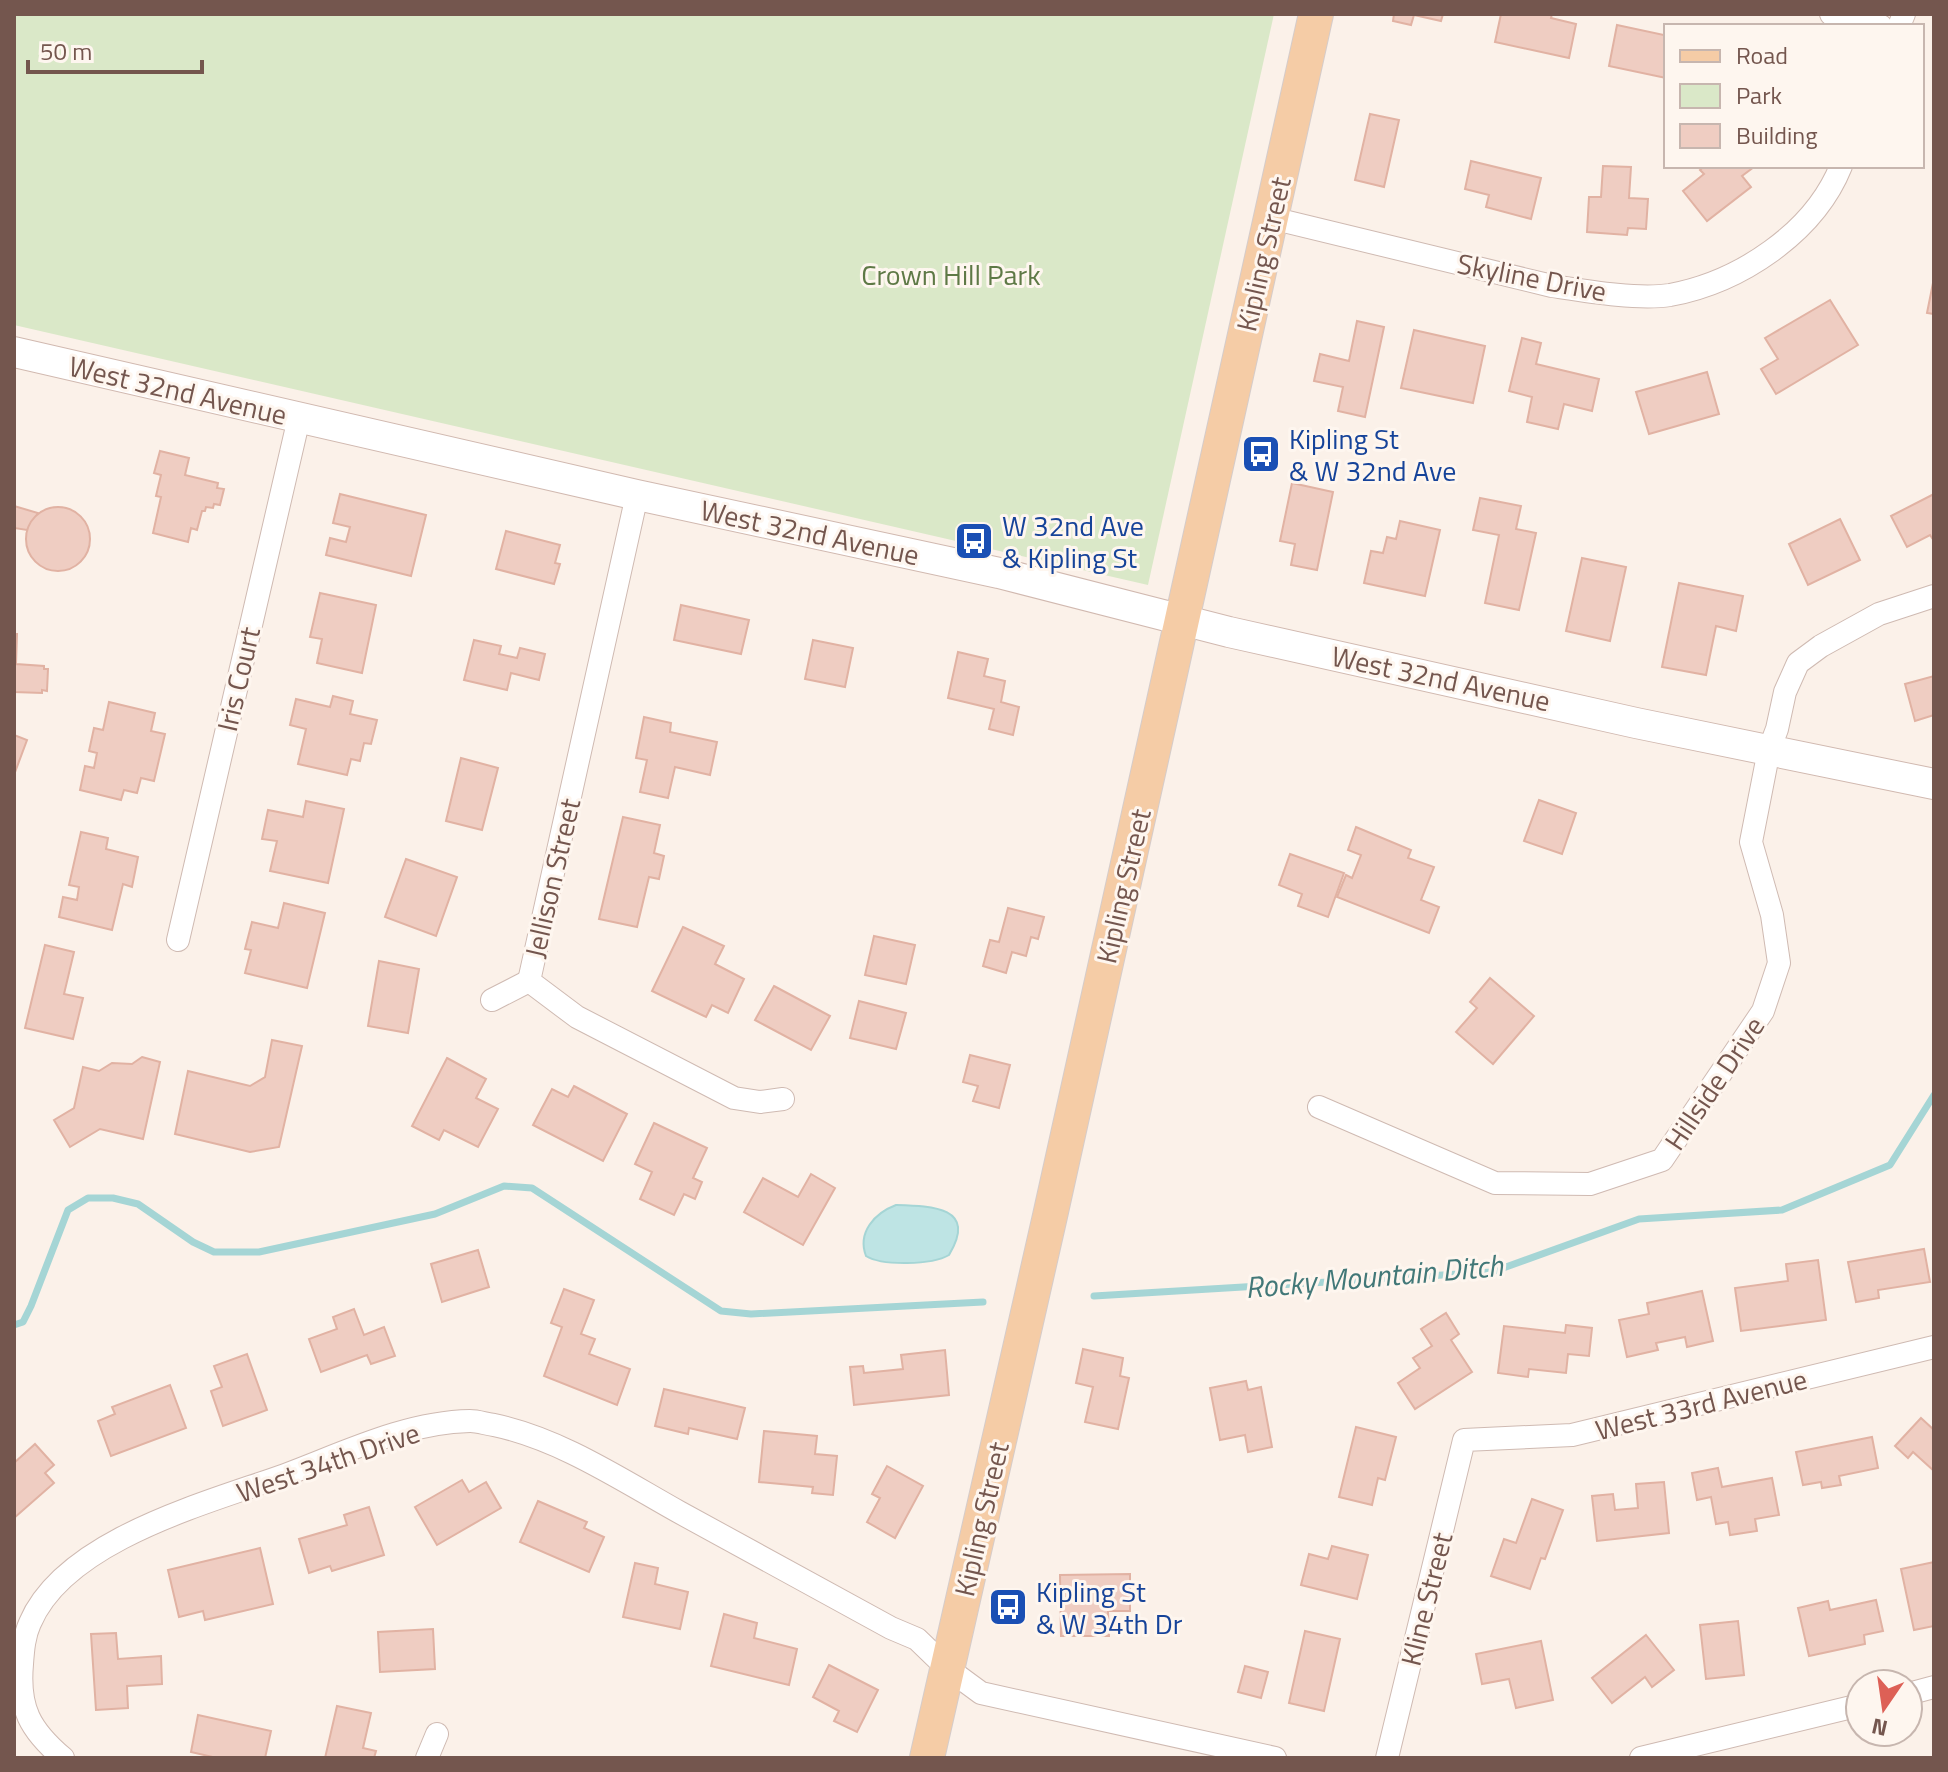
<svg xmlns="http://www.w3.org/2000/svg" width="1948" height="1772" font-family="'Titillium Web',sans-serif">
  <rect width="100%" height="100%" fill="#fbf1e9"/>
  <path fill="#dae8c8" d="M14,14H1274L1148,585L14,325Z"/>
  <path fill="#bee4e4" stroke="#a5d5d5" stroke-width="2" d="M896,1205C932,1206 978,1207 949,1255C932,1265 882,1266 866,1256C857,1232 875,1213 896,1205Z"/>
  <g fill="none" stroke-linecap="round" stroke-linejoin="round">
    <g stroke="#a5d5d5" stroke-width="7">
      <path d="M1094,1296L1492,1272L1639,1219L1782,1210L1890,1165L1934,1095"/>
      <path d="M14,1325L23,1322L31,1306L68,1210L88,1198H113L138,1204L193,1242L214,1252H259L435,1214L504,1186L532,1188L721,1311L751,1314L983,1302"/>
    </g>
  </g>
  <g fill="#efcdc2" stroke="#e1b2a3" stroke-width="2">
    <path d="M1394,14H1443L1441,21L1414,15L1411,25L1393,21Z"/>
    <path d="M1501,14H1552L1551,18L1576,24L1569,58L1495,42Z"/>
    <path d="M1617,25L1664,35L1666,78L1609,66Z"/>
    <path d="M1370,114L1399,120L1384,187L1355,180Z"/>
    <path d="M1471,161L1541,178L1531,219L1486,207L1489,195L1465,189Z"/>
    <path d="M1603,166L1631,167L1629,198L1648,199L1646,229L1628,228L1627,235L1587,232L1589,197H1601Z"/>
    <path d="M1704,166L1754,167L1742,176L1751,187L1707,221L1683,191L1704,174L1700,170Z"/>
    <path d="M1934,278V314L1927,313Z"/>
    <path d="M1830,300L1858,345L1776,394L1761,369L1778,359L1765,338Z"/>
    <path d="M1357,321L1384,327L1365,417L1338,411L1343,387L1314,381L1320,354L1349,361Z"/>
    <path d="M1414,330L1485,346L1473,403L1401,388Z"/>
    <path d="M1522,338L1541,343L1536,364L1599,379L1592,411L1564,404L1558,429L1527,422L1532,397L1509,391Z"/>
    <path d="M1707,372L1719,414L1649,434L1636,392Z"/>
    <path d="M160,451L189,458L185,475L218,483L217,488L224,489L220,505L214,504L213,508L206,507L205,511H202L197,530L191,528L188,542L153,533L161,497L156,496L161,475L154,473Z"/>
    <path d="M1292,483L1333,492L1317,570L1291,565L1295,544L1280,541Z"/>
    <path d="M340,494L426,515L411,576L326,555L330,538L346,542L350,527L333,523Z"/>
    <path d="M1934,494V541L1930,535L1907,547L1891,516Z"/>
    <path d="M1480,498L1521,506L1516,529L1536,533L1519,610L1485,603L1499,535L1473,530Z"/>
    <path d="M14,506L38,513L27,530L14,528Z"/>
    <circle cx="58" cy="539" r="32"/>
    <path d="M1840,519L1860,560L1808,585L1789,544Z"/>
    <path d="M1400,521L1440,530L1425,596L1364,583L1371,551L1383,553L1387,537L1396,539Z"/>
    <path d="M506,531L560,545L555,563L560,564L554,584L496,569Z"/>
    <path d="M1582,558L1626,567L1610,641L1566,631Z"/>
    <path d="M1679,583L1743,596L1736,631L1716,626L1706,675L1662,667Z"/>
    <path d="M320,593L376,605L362,673L317,663L322,639L310,637Z"/>
    <path d="M681,605L749,620L741,654L674,640Z"/>
    <path d="M14,634H17L16,664L44,666V669H48L47,691L42,690V693L14,692Z"/>
    <path d="M474,640L501,646L499,654L517,658L520,648L545,654L539,680L511,673L507,690L464,680Z"/>
    <path d="M813,640L853,648L845,687L805,679Z"/>
    <path d="M958,652L988,659L984,676L1005,681L1001,702L1019,707L1013,735L989,729L994,709L948,698Z"/>
    <path d="M1934,676V715L1915,721L1905,684Z"/>
    <path d="M333,696L353,701L350,714L377,720L371,744L364,743L360,761L351,759L347,775L298,764L306,729L290,725L296,699L330,707Z"/>
    <path d="M109,702L155,713L151,731L165,734L154,781L141,778L137,793L124,790L121,800L80,790L85,766L94,768L97,753L89,751L94,728L103,730Z"/>
    <path d="M644,717L671,723L670,732L717,742L710,775L675,767L668,798L640,792L647,760L636,758Z"/>
    <path d="M14,735L27,740L14,775Z"/>
    <path d="M461,758L498,768L482,830L446,821Z"/>
    <path d="M1539,800L1576,813L1562,854L1524,841Z"/>
    <path d="M306,801L344,809L328,883L270,871L277,841L262,839L268,810L303,817Z"/>
    <path d="M623,817L660,825L654,853L664,856L659,879L649,877L637,927L599,919Z"/>
    <path d="M1356,827L1411,850L1408,858L1434,867L1421,900L1439,907L1429,933L1337,897L1346,875L1352,878L1361,855L1348,850Z"/>
    <path d="M81,832L108,838L106,849L138,857L132,887L123,884L112,930L59,917L63,897L77,900L79,887L69,885Z"/>
    <path d="M1290,854L1344,873L1328,917L1298,906L1302,894L1279,885Z"/>
    <path d="M406,859L457,877L436,936L385,917Z"/>
    <path d="M284,903L325,913L307,988L245,973L251,950L245,949L252,922L278,928Z"/>
    <path d="M1008,908L1044,917L1038,939L1031,937L1026,956L1012,952L1006,973L983,966L990,940L999,942Z"/>
    <path d="M683,927L724,946L715,964L744,979L728,1013L712,1005L706,1017L652,991Z"/>
    <path d="M874,936L915,945L906,984L865,975Z"/>
    <path d="M45,945L74,952L64,994L83,998L73,1039L25,1028Z"/>
    <path d="M379,961L419,969L408,1033L368,1026Z"/>
    <path d="M1490,978L1534,1016L1493,1064L1456,1032L1477,1008L1470,1002Z"/>
    <path d="M774,986L830,1016L811,1050L755,1020Z"/>
    <path d="M859,1001L906,1013L896,1049L850,1038Z"/>
    <path d="M272,1040L302,1046L279,1147L250,1152L175,1134L188,1071L250,1086L265,1077Z"/>
    <path d="M970,1055L1010,1065L999,1108L973,1101L978,1086L963,1082Z"/>
    <path d="M142,1057L160,1062L143,1139L100,1129L70,1147L54,1120L74,1108L83,1067L99,1071L112,1063L132,1064Z"/>
    <path d="M447,1058L486,1079L476,1098L498,1109L478,1147L444,1130L439,1140L412,1126Z"/>
    <path d="M574,1086L627,1114L603,1161L533,1125L552,1089L568,1097Z"/>
    <path d="M654,1123L707,1148L693,1178L702,1182L695,1199L684,1194L674,1215L640,1199L652,1172L635,1164Z"/>
    <path d="M811,1174L835,1188L803,1245L744,1212L763,1178L798,1197Z"/>
    <path d="M1924,1249L1930,1282L1878,1290L1879,1298L1856,1302L1848,1262Z"/>
    <path d="M478,1250L489,1287L442,1302L431,1264Z"/>
    <path d="M1818,1260L1826,1320L1741,1331L1735,1288L1788,1281L1786,1264Z"/>
    <path d="M564,1289L594,1300L581,1334L595,1339L589,1354L630,1369L617,1405L544,1376L562,1327L551,1323Z"/>
    <path d="M1702,1291L1713,1341L1687,1347L1685,1337L1656,1343L1658,1350L1627,1357L1619,1320L1649,1314L1647,1303Z"/>
    <path d="M354,1309L364,1335L384,1327L395,1356L371,1364L367,1355L321,1372L309,1339L337,1329L333,1317Z"/>
    <path d="M1446,1313L1459,1334L1451,1340L1472,1372L1415,1409L1398,1383L1420,1368L1413,1358L1432,1346L1421,1329Z"/>
    <path d="M1566,1325L1592,1328L1589,1356L1568,1354L1566,1373L1529,1369L1528,1377L1498,1373L1504,1326L1565,1333Z"/>
    <path d="M1083,1349L1123,1358L1120,1376L1129,1378L1118,1429L1085,1422L1093,1387L1076,1383Z"/>
    <path d="M945,1350L949,1395L854,1405L850,1367L863,1366L864,1373L903,1369L901,1355Z"/>
    <path d="M247,1354L267,1410L223,1426L211,1391L222,1387L214,1366Z"/>
    <path d="M1246,1381L1248,1390L1261,1387L1272,1447L1248,1452L1245,1435L1220,1440L1210,1388Z"/>
    <path d="M170,1385L186,1428L111,1456L98,1421L115,1414L112,1407Z"/>
    <path d="M664,1389L745,1408L737,1439L689,1428L688,1434L655,1426Z"/>
    <path d="M1921,1418L1934,1430V1471L1913,1452L1908,1458L1895,1446Z"/>
    <path d="M1356,1427L1396,1437L1385,1480L1378,1478L1372,1505L1339,1497Z"/>
    <path d="M764,1431L817,1436L815,1454L837,1456L833,1495L812,1493L813,1487L759,1482Z"/>
    <path d="M1872,1437L1878,1468L1839,1476L1841,1485L1822,1488L1821,1482L1803,1485L1796,1452Z"/>
    <path d="M35,1444L54,1465L45,1473L54,1483L14,1518V1463Z"/>
    <path d="M887,1466L923,1486L895,1538L867,1522L880,1498L872,1494Z"/>
    <path d="M1718,1468L1722,1487L1772,1478L1779,1515L1755,1519L1757,1531L1730,1535L1728,1522L1716,1524L1711,1497L1697,1500L1692,1473Z"/>
    <path d="M462,1480L469,1492L486,1482L501,1508L437,1545L415,1507Z"/>
    <path d="M1664,1482L1669,1533L1597,1541L1592,1496L1613,1494L1615,1510L1638,1508L1636,1484Z"/>
    <path d="M1532,1499L1563,1510L1545,1559L1541,1558L1530,1589L1491,1576L1504,1539L1516,1543Z"/>
    <path d="M538,1501L587,1522L584,1528L604,1537L589,1572L520,1542Z"/>
    <path d="M369,1507L384,1555L332,1571L330,1566L309,1573L299,1539L347,1525L344,1515Z"/>
    <path d="M1332,1546L1368,1555L1357,1599L1301,1585L1309,1554L1328,1559Z"/>
    <path d="M260,1548L273,1604L205,1620L203,1611L179,1617L168,1570Z"/>
    <path d="M1934,1562V1626L1914,1630L1901,1569Z"/>
    <path d="M635,1563L658,1568L655,1584L688,1592L680,1629L623,1617Z"/>
    <path d="M1130,1574V1611H1108L1109,1636H1061L1060,1575Z"/>
    <path d="M1876,1600L1883,1631L1864,1635L1865,1644L1809,1656L1798,1608L1828,1601L1830,1610Z"/>
    <path d="M724,1614L757,1623L754,1638L797,1649L789,1685L711,1666Z"/>
    <path d="M1738,1621L1744,1675L1706,1679L1700,1625Z"/>
    <path d="M433,1629L435,1669L380,1672L378,1632Z"/>
    <path d="M1305,1631L1340,1639L1324,1711L1289,1703Z"/>
    <path d="M116,1633L118,1659L161,1656L162,1684L127,1686L128,1708L96,1710L91,1634Z"/>
    <path d="M1646,1635L1674,1670L1652,1687L1645,1677L1612,1703L1592,1678Z"/>
    <path d="M1541,1641L1553,1700L1516,1708L1509,1679L1482,1684L1476,1654Z"/>
    <path d="M829,1665L878,1690L857,1732L834,1721L839,1711L813,1697Z"/>
    <path d="M1245,1666L1268,1672L1261,1698L1238,1692Z"/>
    <path d="M337,1706L371,1713L363,1748L376,1751L374,1758H325Z"/>
    <path d="M198,1715L271,1731L265,1758H217L191,1752Z"/>
  </g>
  <g fill="none" stroke-linecap="round" stroke-linejoin="round">
    <g stroke="#cfbab2" stroke-width="24">
      <g id="street">
        <path d="M1831,14L1881,26"/>
        <path d="M1899,26L1904,14"/>
        <path d="M1271,218L1552,286C1585,291 1637,300 1670,295C1740,282 1814,233 1841,166"/>
        <path d="M637,495L529,981L577,1017L734,1098L760,1102L783,1099"/>
        <path d="M178,940L299,418"/>
        <path d="M492,1000L529,981"/>
        <path d="M1319,1107L1495,1183L1590,1184L1662,1160L1763,1011L1779,963L1772,915L1751,842L1769,750L1777,729L1785,692L1798,663L1821,646L1879,614L1934,596"/>
        <path d="M1908,1694L1934,1687"/>
        <path d="M63,1758C30,1730 18,1708 22,1664C23,1650 24,1636 30,1623C65,1540 207,1503 285,1475C344,1453 406,1422 470,1421C478,1421 486,1424 494,1425C560,1439 620,1479 679,1512C750,1551 821,1590 891,1628L917,1639L947,1668L981,1693L1275,1758"/>
        <path d="M427,1758L437,1734"/>
        <path d="M1387,1758L1464,1440L1572,1435L1934,1347"/>
        <path d="M1641,1758L1860,1705"/>
      </g>
    </g>
    <g stroke="#d1b9b0" stroke-width="32">
      <path id="secondary" d="M14,352L637,495L999,573L1229,632L1636,723L1934,784"/>
    </g>
    <g stroke="#d5ccca" stroke-width="36">
      <path id="primary" d="M927,1758L1050,1216L1316,14"/>
    </g>
    <use href="#street" stroke="#fff" stroke-width="22"/>
    <use href="#secondary" stroke="#fff" stroke-width="30"/>
    <use href="#primary" stroke="#f5cca6" stroke-width="34"/>
  </g>
  <defs>
    <g id="bus-square" transform="scale(2)"><rect x="-9" y="-9" width="18" height="18" rx="4" fill="#1a4fb4" stroke="#fef6ef"/><path d="M-5-6H5V4H4V6H2V4H-2V6H-4V4H-5ZM-3.5-4V0h7V-4ZM-3.5 1.2v1.5H-2V1.2ZM2 1.2v1.5H3.5V1.2Z" fill="#fff"/></g>
  </defs>
  <g fill-rule="evenodd">
    <use href="#bus-square" x="1261" y="454"/>
    <use href="#bus-square" x="974" y="541"/>
    <use href="#bus-square" x="1008" y="1607"/>
  </g>
  <g text-anchor="middle" dominant-baseline="central" stroke-width="6" stroke-linejoin="round" paint-order="stroke">
    <g font-size="28" fill="#74564e" stroke="#fef6ef">
      <text transform="translate(1263 254) rotate(-77)">Kipling Street</text>
      <text transform="translate(1532 277) rotate(11)">Skyline Drive</text>
      <text transform="translate(178 390) rotate(13)">West 32nd Avenue</text>
      <text transform="translate(810 532) rotate(12)">West 32nd Avenue</text>
      <text transform="translate(1441 678) rotate(12)">West 32nd Avenue</text>
      <text transform="translate(238 679) rotate(-77)">Iris Court</text>
      <text transform="translate(552 878) rotate(-77)">Jellison Street</text>
      <text transform="translate(1123 886) rotate(-77)">Kipling Street</text>
      <text transform="translate(1714 1083) rotate(-56)">Hillside Drive</text>
      <text transform="translate(1701 1404) rotate(-14)">West 33rd Avenue</text>
      <text transform="translate(328 1462) rotate(-19)">West 34th Drive</text>
      <text transform="translate(981 1519) rotate(-77)">Kipling Street</text>
      <text transform="translate(1426 1599) rotate(-76)">Kline Street</text>
    </g>
    <g font-size="28" fill="#5e7946" stroke="#fef6ef">
      <text x="951" y="274">Crown Hill Park</text>
    </g>
    <g font-size="28" fill="#164399" stroke="#fef6ef" text-anchor="start">
      <text x="1289" y="438">Kipling St<tspan x="1289" dy="32">&amp; W 32nd Ave</tspan></text>
      <text x="1002" y="525">W 32nd Ave<tspan x="1002" dy="32">&amp; Kipling St</tspan></text>
      <text x="1036" y="1591">Kipling St<tspan x="1036" dy="32">&amp; W 34th Dr</tspan></text>
    </g>
    <g font-size="30" font-style="italic" fill="#427878" stroke="#fef6ef">
      <text transform="translate(1374 1276) rotate(-5)">Rocky Mountain Ditch</text>
    </g>
  </g>
  <rect width="1948" height="1772" fill="none" stroke="#74564e" stroke-width="32"/>
  <rect x="1664" y="24" width="260" height="144" fill="#fef6ef" stroke="#c7b6af" stroke-width="2"/>
  <rect x="1680" y="50" width="40" height="12" fill="#f5cca6" stroke="#c7b6af" stroke-width="2"/>
  <text x="1736" y="64" font-size="24" fill="#74564e">Road</text>
  <rect x="1680" y="84" width="40" height="24" fill="#dae8c8" stroke="#c7b6af" stroke-width="2"/>
  <text x="1736" y="104" font-size="24" fill="#74564e">Park</text>
  <rect x="1680" y="124" width="40" height="24" fill="#efcdc2" stroke="#c7b6af" stroke-width="2"/>
  <text x="1736" y="144" font-size="24" fill="#74564e">Building</text>
  <g transform="translate(1884 1708) rotate(193)"><circle r="38" fill="#fef6ef" stroke="#c7b6af" stroke-width="2"/>
  <path d="M0-6L14 30L0 20L-14 30Z" fill="#dd6056"/>
  <text y="-12" font-size="22" font-weight="bold" text-anchor="middle" fill="#74564e">N</text>
  </g>
  <path d="M28 60v12h174v-12" fill="none" stroke="#74564e" stroke-width="4"/>
  <text x="40" y="60" font-size="24" fill="#74564e" stroke="#fef6ef" stroke-width="6" paint-order="stroke">50 m</text>
</svg>
